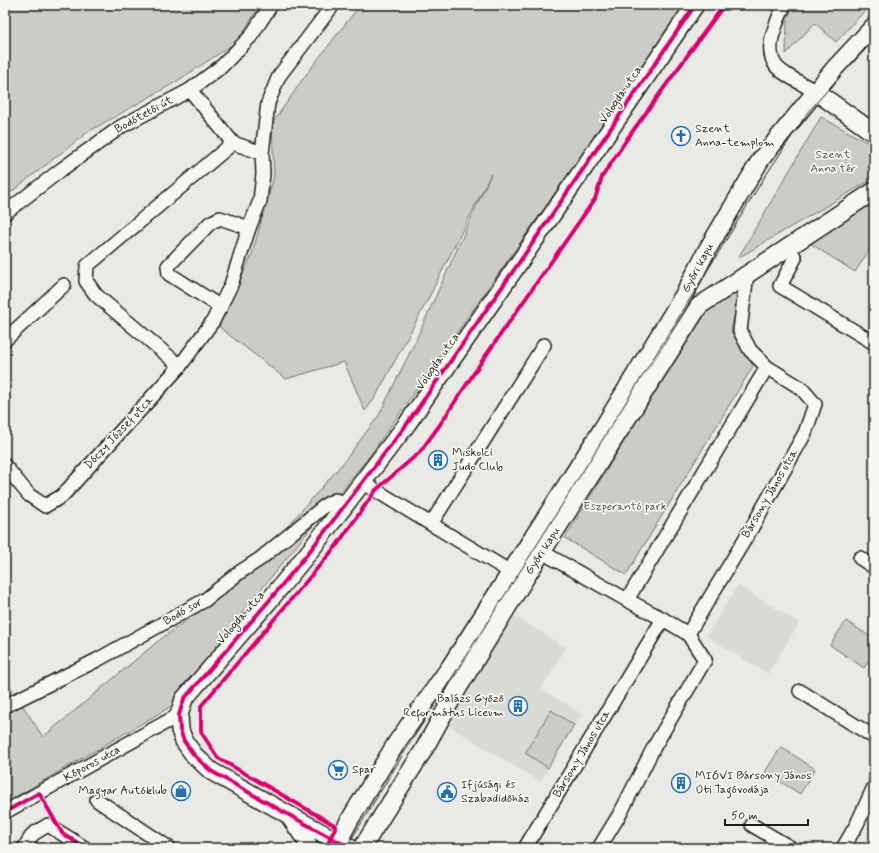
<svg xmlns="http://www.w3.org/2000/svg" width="879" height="853" font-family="Mynerve,sans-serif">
  <rect width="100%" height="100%" fill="#e9e9e5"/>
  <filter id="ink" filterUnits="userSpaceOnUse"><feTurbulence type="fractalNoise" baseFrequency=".025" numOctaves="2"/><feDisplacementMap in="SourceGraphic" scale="8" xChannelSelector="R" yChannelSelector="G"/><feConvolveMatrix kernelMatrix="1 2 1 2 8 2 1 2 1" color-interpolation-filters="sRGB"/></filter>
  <g filter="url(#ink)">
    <g fill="#dadad6">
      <path d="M738,585L799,623L768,674L706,636Z"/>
      <path d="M513,615L566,648L541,689L582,714L540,782L446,724Z"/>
    </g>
    <g fill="#cbcbc7" stroke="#747472">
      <path d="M5,5H260L238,41L176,82L88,132L5,197Z"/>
      <path d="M360,5H684L578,161L368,458L233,624L177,703L5,803V678L43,737L157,642L239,582L343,463L379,415L416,340L491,174L426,303L375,398L365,411L344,362L286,379L219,327L252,254L274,176L272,124L305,76Z"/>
      <path d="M794,5H870L836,42L815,23L786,54L787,20Z"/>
      <path d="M821,117L874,146V178L738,258Z"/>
      <path d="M874,199V243L855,272L808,242Z"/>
      <path d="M741,286L731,331L753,366L626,575L565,538L706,307Z"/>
      <path d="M846,621L874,639V653L864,668L830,645Z"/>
      <path d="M551,710L574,725L548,768L525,753Z"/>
      <path d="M781,747L815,769L800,794L765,772Z"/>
    </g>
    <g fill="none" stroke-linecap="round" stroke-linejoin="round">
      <g stroke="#1c1c1c" stroke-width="16">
        <g id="minor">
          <path d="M784,5C777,23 763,48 776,66C782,74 806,86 815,91"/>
          <path d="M190,90L233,143L262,153"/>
          <path d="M5,213L62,169L122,126L190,90L222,66L251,36L271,5"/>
          <path d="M788,247L795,258L780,286L874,343"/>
          <path d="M221,307L169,274L168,266L210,223L220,218L249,228"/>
          <path d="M5,340L64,285"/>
          <path d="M180,366L96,295L86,281L87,266L233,143"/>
          <path d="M5,466L29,495L45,506L62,496L180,366L213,321L231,285L249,228L260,201L263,174L262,153L268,103L279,76L333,5"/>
          <path d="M362,482L431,524"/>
          <path d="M533,547L627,600"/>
          <path d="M860,558L874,567"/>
          <path d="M519,577L431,524L544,345"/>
          <path d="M663,619L688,634"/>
          <path d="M800,691L874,737"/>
          <path d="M5,706L97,660L205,600L240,572L260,559L327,504L335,500L346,503"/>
          <path d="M97,800L169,848"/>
          <path d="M5,812L179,715"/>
          <path d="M752,825L791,848"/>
          <path d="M24,848L33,834L48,825L85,848"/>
          <path d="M525,848L663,619L627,600L767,367"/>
          <path d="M599,848L621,812L654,747L705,660L688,634L751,529L805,433L815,404L801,388L767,367L750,350L740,331L747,273"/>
          <path d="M843,848L857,824L874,787"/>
        </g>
      </g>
      <g stroke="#1c1c1c" stroke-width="20">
        <g id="tertiary">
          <path d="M815,91L874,133"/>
          <path d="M290,817L305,839L309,848"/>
          <path d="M335,848L349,821L397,742L450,667L601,431L685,293L707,250L761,159L834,69L874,26"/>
          <path d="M350,848L289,815L211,771L194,755L184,741L180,730L179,715L184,699L268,602L309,552L407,424L534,241L695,5"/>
          <path d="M362,848L423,751L455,693L524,580L699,306L874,191"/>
        </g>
      </g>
      <use href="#minor" stroke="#f6f6f2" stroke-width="13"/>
      <use href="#tertiary" stroke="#f6f6f2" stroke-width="17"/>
      <path stroke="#1c1c1c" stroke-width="1" d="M346,848L410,743L535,548L671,330L764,178L808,112L874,38"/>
      <g stroke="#f6f6f2" stroke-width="6">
        <g id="cycleway">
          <path d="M5,812L39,793L62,833L85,848"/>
          <path d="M326,848L336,826L218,758L201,732V706L337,545L376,490L420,452L439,426L480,364L595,199L602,177L627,139L724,5"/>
          <path d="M350,848L289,815L211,771L194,755L184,741L180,730L179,715L184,699L268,602L309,552L407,424L534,241L695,5"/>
        </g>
      </g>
      <use href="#cycleway" stroke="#d6006c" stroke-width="4"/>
    </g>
  </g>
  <defs>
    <g id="church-ring" transform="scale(1)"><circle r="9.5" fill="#f6f6f2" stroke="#1f6fb2" stroke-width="1.5"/><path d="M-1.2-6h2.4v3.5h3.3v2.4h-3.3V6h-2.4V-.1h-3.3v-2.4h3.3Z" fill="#1f6fb2"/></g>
    <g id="building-ring" transform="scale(1)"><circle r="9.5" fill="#f6f6f2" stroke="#1f6fb2" stroke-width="1.5"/><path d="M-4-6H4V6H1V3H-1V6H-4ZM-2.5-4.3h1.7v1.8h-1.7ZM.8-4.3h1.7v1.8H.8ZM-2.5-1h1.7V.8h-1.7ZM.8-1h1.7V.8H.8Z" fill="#1f6fb2"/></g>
    <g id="supermarket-ring" transform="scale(1)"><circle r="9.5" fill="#f6f6f2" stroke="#1f6fb2" stroke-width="1.5"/><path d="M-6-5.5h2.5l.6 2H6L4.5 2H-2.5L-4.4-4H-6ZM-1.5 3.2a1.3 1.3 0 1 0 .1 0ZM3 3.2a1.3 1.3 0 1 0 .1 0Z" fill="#1f6fb2"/></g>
    <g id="shop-ring" transform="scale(1)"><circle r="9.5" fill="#f6f6f2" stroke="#1f6fb2" stroke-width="1.5"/><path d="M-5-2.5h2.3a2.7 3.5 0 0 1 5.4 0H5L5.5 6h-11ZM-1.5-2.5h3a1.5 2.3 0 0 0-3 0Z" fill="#1f6fb2"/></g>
    <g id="civic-ring" transform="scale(1)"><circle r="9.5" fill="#f6f6f2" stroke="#1f6fb2" stroke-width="1.5"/><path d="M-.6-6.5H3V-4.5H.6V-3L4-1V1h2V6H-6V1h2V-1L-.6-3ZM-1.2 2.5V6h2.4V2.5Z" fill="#1f6fb2"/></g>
  </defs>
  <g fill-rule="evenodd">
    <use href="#church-ring" x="681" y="136"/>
    <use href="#building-ring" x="438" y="460"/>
    <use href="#building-ring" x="518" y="706"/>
    <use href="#supermarket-ring" x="338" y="770"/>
    <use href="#building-ring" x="681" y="783"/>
    <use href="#shop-ring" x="181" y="791"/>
    <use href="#civic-ring" x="447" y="792"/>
  </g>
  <g text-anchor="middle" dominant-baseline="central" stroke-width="3.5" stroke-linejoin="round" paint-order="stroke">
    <g font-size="12" fill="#1c1c1c" stroke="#f6f6f2">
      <text transform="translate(621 95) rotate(-56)">Vologda utca</text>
      <text transform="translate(144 115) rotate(-29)">Bodótetői út</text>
      <text transform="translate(698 268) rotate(-62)">Győri kapu</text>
      <text transform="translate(438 362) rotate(-55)">Vologda utca</text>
      <text transform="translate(119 433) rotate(-47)">Dóczy József utca</text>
      <text transform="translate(770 494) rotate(-60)">Bársony János utca</text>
      <text transform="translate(543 551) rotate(-57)">Győri kapu</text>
      <text transform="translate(183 612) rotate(-30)">Bodó sor</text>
      <text transform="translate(241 618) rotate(-49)">Vologda utca</text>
      <text transform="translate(582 754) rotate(-59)">Bársony János utca</text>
      <text transform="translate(92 764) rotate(-29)">Kőporos utca</text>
    </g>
    <g font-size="12" fill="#1c1c1c" stroke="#f6f6f2" text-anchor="start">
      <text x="695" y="129">Szent<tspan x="695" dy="14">Anna-templom</tspan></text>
      <text x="452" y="453">Miskolci<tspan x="452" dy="14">Judo Club</tspan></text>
      <text x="504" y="699" text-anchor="end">Balázs Győző<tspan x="504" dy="14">Református Líceum</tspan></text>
      <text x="352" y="770">Spar</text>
      <text x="695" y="776">MIÓVI Bársony János<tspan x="695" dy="14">Úti Tagóvodája</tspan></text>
      <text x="461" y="785">Ifjúsági és<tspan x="461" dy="14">Szabadidőház</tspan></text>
      <text x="167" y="791" text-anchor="end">Magyar Autóklub</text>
    </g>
    <g font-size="12" fill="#51514f" stroke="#f6f6f2">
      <text x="833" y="155">Szent<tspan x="833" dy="14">Anna tér</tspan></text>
      <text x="625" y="507">Eszperantó park</text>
    </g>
  </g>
  <rect width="879" height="853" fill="none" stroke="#f6f6f2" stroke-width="20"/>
  <rect x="10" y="10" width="859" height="833" fill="none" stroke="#1c1c1c" stroke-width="1.5" filter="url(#ink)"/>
  <path d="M725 819v6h83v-6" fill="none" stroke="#1c1c1c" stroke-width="2"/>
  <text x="731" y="819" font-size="12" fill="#1c1c1c" stroke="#f6f6f2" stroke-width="3" paint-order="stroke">50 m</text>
</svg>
